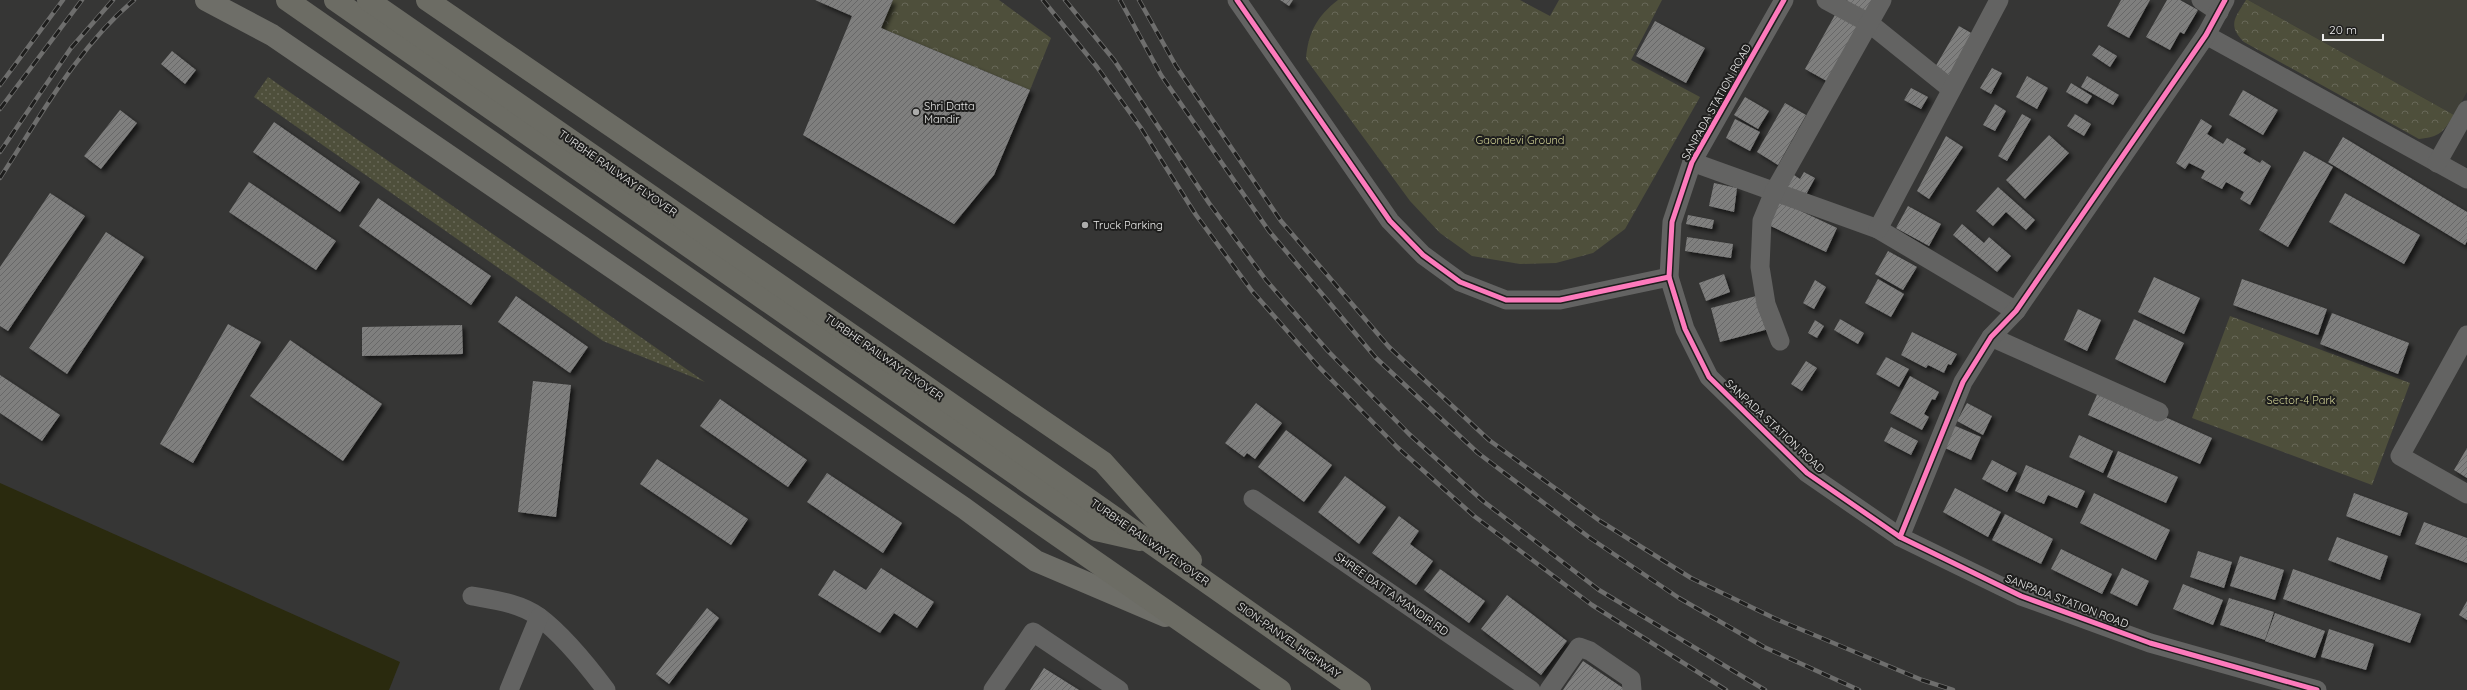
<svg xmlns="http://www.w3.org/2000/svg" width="2467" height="690" font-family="Quicksand,sans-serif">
  <defs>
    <pattern id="grass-dots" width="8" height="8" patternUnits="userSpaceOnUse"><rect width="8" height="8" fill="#4e4f3b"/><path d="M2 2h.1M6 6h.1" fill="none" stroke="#686858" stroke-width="1.8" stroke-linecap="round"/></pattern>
    <pattern id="forest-crowns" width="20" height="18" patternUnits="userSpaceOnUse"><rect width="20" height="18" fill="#4e4f3b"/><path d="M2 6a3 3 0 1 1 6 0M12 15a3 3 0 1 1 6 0" fill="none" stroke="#686858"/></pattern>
    <pattern id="building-hatch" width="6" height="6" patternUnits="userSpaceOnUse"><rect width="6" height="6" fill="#7f7f7e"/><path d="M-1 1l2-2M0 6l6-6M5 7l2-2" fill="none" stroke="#686868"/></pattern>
    <filter id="shadow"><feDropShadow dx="3.5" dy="3.5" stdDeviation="2" flood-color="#0009"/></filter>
  </defs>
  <rect width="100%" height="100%" fill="#363635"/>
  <path fill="#404038" d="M2248,0H2467V92L2454,115Z"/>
  <path fill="url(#grass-dots)" d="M268,77L705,382L603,341L254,97Z"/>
  <g fill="url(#forest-crowns)">
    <path d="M893,0H999L1051,38L1030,90L881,28Z"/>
    <path d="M1338,0H1520L1550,16L1559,0H1662L1631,60L1700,97L1625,229L1593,253L1556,263L1520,264L1472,256L1440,233L1410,201L1306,59C1308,33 1317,16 1338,0Z"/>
    <path d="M2246,0H2248L2454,115C2443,132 2440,137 2419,139L2244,42C2227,25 2235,18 2246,0Z"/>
    <path d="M2230,316L2410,383L2372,485L2192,418Z"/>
  </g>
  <path fill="#2a2a0e" d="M0,483L400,662L389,690H0Z"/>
  <g fill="url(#building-hatch)" filter="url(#shadow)">
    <path d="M815,0H893L881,28L1030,90L994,175L954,224L803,135L852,16Z"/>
    <path d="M1280,0H1293L1289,6Z"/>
    <path d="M1847,0H1876L1865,20L1843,7Z"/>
    <path d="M2121,0H2150L2129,38L2107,26Z"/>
    <path d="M2167,0H2180L2198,10L2184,34L2180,32L2170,50L2146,37Z"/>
    <path d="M1836,13L1863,28L1832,84L1805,69Z"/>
    <path d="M1655,21L1705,48L1686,83L1636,56Z"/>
    <path d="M1959,26L1978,37L1953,80L1934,69Z"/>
    <path d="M2099,45L2117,56L2110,67L2092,55Z"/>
    <path d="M172,51L196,70L185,84L161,64Z"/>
    <path d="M1992,68L2002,73L1991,94L1980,88Z"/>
    <path d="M2027,76L2048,88L2037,109L2016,97Z"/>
    <path d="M2087,76L2119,95L2113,105L2081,87Z"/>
    <path d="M2071,83L2092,96L2087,104L2066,92Z"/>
    <path d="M1911,88L1928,97L1921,109L1904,100Z"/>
    <path d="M2243,90L2278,110L2263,135L2229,115Z"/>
    <path d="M1745,97L1769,111L1758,129L1734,115Z"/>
    <path d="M1785,103L1806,115L1778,165L1757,152Z"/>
    <path d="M1995,104L2006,111L1995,131L1983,125Z"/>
    <path d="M120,110L137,123L101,169L84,156Z"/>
    <path d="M2022,114L2031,119L2007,161L1998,156Z"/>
    <path d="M2075,114L2091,124L2084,136L2067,126Z"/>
    <path d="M1735,119L1760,132L1750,151L1726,138Z"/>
    <path d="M2201,119L2212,126L2207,134L2223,144L2227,138L2246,149L2243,153L2260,163L2262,160L2271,166L2250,205L2240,199L2244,192L2226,182L2222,189L2201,178L2205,171L2189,163L2185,169L2176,163Z"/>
    <path d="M274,122L360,182L340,212L253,152Z"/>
    <path d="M2049,135L2069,153L2025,199L2006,180Z"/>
    <path d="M1946,136L1963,147L1929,199L1917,191Z"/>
    <path d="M2343,137L2467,212V241L2465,245L2328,162Z"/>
    <path d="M2304,151L2333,167L2288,247L2259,230Z"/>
    <path d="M1804,172L1815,178L1802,202L1781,190L1791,173L1800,179Z"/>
    <path d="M249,182L336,241L316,270L229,212Z"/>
    <path d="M1714,183L1737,188L1734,212L1709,206Z"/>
    <path d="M1998,187L2035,220L2026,230L2006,212L1993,226L1976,211Z"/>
    <path d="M50,193L85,216L8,331L0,326V267Z"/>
    <path d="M2345,193L2420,235L2404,264L2329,222Z"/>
    <path d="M378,198L491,276L471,305L359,226Z"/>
    <path d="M1775,199L1837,228L1826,252L1764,223Z"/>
    <path d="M1908,206L1941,224L1929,246L1896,228Z"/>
    <path d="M1688,215L1714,220L1712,229L1686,224Z"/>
    <path d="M1962,224L1984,243L1989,237L2011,256L1997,272L1953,235Z"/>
    <path d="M106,232L144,257L67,374L29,348Z"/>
    <path d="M1687,237L1733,244L1731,258L1685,251Z"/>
    <path d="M1888,251L1917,267L1903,290L1875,274Z"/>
    <path d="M1724,274L1730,292L1706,301L1699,283Z"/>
    <path d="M2154,277L2200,298L2184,334L2138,312Z"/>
    <path d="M1878,279L1904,294L1891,317L1865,303Z"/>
    <path d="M2242,279L2327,309L2318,335L2233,305Z"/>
    <path d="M1815,280L1826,287L1814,309L1803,303Z"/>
    <path d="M1760,295L1769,329L1720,342L1711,308Z"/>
    <path d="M516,296L588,347L570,373L498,322Z"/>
    <path d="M2078,309L2101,320L2087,351L2064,340Z"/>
    <path d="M2332,313L2409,343L2398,374L2320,344Z"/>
    <path d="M1840,319L1864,333L1858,344L1834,330Z"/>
    <path d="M2134,319L2184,343L2165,383L2115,359Z"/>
    <path d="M1815,320L1824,326L1817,338L1808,333Z"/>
    <path d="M228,324L261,342L193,463L160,444Z"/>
    <path d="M462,325L463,354L362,356V327Z"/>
    <path d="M1912,332L1957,354L1951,365L1948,364L1944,373L1928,365L1926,368L1901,355Z"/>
    <path d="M290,340L382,404L343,461L250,396Z"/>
    <path d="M1886,357L1909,369L1899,387L1876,374Z"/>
    <path d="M1806,361L1817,368L1802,391L1791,384Z"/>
    <path d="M0,375L60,415L42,441L0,413Z"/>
    <path d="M1910,376L1939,392L1935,400L1932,399L1924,414L1929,417L1922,430L1890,413Z"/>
    <path d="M533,381L571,385L556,517L518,512Z"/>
    <path d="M2100,388L2212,438L2200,464L2088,415Z"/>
    <path d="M720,399L807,460L788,487L700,426Z"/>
    <path d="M1256,403L1282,423L1255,459L1247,453L1244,457L1225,443Z"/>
    <path d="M1967,403L1992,416L1983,435L1957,421Z"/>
    <path d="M1953,425L1981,437L1971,460L1943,447Z"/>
    <path d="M1891,427L1918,441L1911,455L1884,441Z"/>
    <path d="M1286,430L1332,465L1304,502L1258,467Z"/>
    <path d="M2079,435L2113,451L2103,473L2069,457Z"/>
    <path d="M2467,448V478L2454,470Z"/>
    <path d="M2118,451L2178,477L2166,503L2107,477Z"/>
    <path d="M657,459L748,519L731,545L640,484Z"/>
    <path d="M1992,460L2017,473L2007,492L1982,479Z"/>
    <path d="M2026,465L2085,491L2077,508L2048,495L2044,504L2015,491Z"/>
    <path d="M827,473L902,523L883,553L807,502Z"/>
    <path d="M1345,476L1386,507L1359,544L1318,512Z"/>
    <path d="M1955,488L2001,512L1988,537L1943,512Z"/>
    <path d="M2094,493L2170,530L2156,560L2080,523Z"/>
    <path d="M2354,493L2408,513L2400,536L2346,516Z"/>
    <path d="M2005,514L2053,539L2041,564L1992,540Z"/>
    <path d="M1399,516L1419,531L1410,544L1433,561L1416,585L1372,553Z"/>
    <path d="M2424,522L2467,538V563L2415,544Z"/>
    <path d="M2337,537L2388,556L2380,580L2328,560Z"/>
    <path d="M2061,549L2112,574L2102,594L2051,569Z"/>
    <path d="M2198,551L2232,562L2224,588L2190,577Z"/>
    <path d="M2240,556L2284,570L2275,600L2230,586Z"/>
    <path d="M881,568L934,602L917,628L894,613L880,633L818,595L834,570L866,590Z"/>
    <path d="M2122,568L2149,581L2137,606L2110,593Z"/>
    <path d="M1440,569L1485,601L1469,623L1424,590Z"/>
    <path d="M2293,569L2421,614L2410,643L2283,599Z"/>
    <path d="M2183,584L2223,600L2213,625L2173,609Z"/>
    <path d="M1507,595L1567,641L1541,675L1481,629Z"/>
    <path d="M2229,598L2274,612L2265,640L2220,625Z"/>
    <path d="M2467,601V620L2459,615Z"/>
    <path d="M707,608L719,618L669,684L656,674Z"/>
    <path d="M2275,613L2325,631L2315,658L2265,641Z"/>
    <path d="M2329,629L2374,644L2366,670L2321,657Z"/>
    <path d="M1583,661L1626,690H1563Z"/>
    <path d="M1044,668L1079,690H1030Z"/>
  </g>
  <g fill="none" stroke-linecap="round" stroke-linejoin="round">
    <g stroke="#636362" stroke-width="19">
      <path d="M1237,0L1390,221L1423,255L1460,282L1506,300H1560L1669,277"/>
      <path d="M1784,0L1692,162L1672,222L1669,277L1685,329L1709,377L1807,473L1900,537L2021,596L2150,643L2317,690"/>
      <path d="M1826,0L1869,23L1951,89"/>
      <path d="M2201,0L2219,12"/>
      <path d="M2206,35L2467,179"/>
      <path d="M1692,162L1878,229L2016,311"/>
      <path d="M2437,163L2467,110"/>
      <path d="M1878,229L1999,0"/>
      <path d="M2467,335L2400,456L2467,494"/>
      <path d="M1991,337L2159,412"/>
      <path d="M1780,341L1766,304L1760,267L1762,221L1774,192L1882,0"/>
      <path d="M1253,499L1531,690"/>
      <path d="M1900,537L1963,382L1991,337L2016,311L2206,35L2225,0"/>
      <path d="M472,596C494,600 520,603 539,617C563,635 588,666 606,690"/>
      <path d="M509,690L539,617"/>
      <path d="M993,690L1033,632L1119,690"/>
      <path d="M1549,690L1579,647L1590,651L1631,679L1632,690"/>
    </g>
    <path stroke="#6e6e68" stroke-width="22" d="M206,0L272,35L964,508L1036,561L1165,616"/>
    <g stroke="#6c6c64" stroke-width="22">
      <path d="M287,0L1280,690"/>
      <path d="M335,0L1096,530L1140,540"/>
      <path d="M368,0L1081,494L1360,690"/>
      <path d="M427,0L1103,462L1191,560"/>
    </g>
    <g stroke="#6e6e6d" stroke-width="4.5">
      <g id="rail">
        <path d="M1043,0L1097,67L1141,128L1196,215L1252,291L1318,366L1397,447L1474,516L1592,605L1726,690"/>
        <path d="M1065,0L1114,60L1209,203L1266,280L1328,351L1409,434L1483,501L1599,590L1765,690"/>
        <path d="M1120,0L1161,75L1269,231L1376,358L1478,453L1590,538L1679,598L1764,647L1859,690"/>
        <path d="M1139,0L1176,66L1281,221L1389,347L1489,440L1600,521L1691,578L1776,619L1922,680L1953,690"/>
        <path d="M0,85L63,0"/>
        <path d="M0,109L82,0"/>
        <path d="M0,152L71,48L113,0"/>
        <path d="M0,178C40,117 77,48 134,0"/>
      </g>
    </g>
    <use href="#rail" stroke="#1e1e1d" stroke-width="3" stroke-dasharray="9" stroke-linecap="butt"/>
    <g stroke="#1e1e1d" stroke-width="8">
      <g id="cycleway">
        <path d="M1237,0L1390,221L1423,255L1460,282L1506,300H1560L1669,277"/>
        <path d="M1784,0L1692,162L1672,222L1669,277L1685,329L1709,377L1807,473L1900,537L2021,596L2150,643L2317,690"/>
        <path d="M1900,537L1963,382L1991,337L2016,311L2206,35L2225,0"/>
      </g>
    </g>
    <use href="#cycleway" stroke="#fd7abc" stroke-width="5"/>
  </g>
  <g fill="#acacab" stroke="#1e1e1d" stroke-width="1.5">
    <circle cx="916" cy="112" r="4"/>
    <circle cx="1085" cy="225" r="4"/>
  </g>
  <g text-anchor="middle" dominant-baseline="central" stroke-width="4" stroke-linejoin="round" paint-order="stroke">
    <g font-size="11" fill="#ebebea" stroke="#1e1e1d">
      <text transform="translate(1716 102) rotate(-61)">SANPADA STATION ROAD</text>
      <text transform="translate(618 173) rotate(35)">TURBHE RAILWAY FLYOVER</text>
      <text transform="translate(884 357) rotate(35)">TURBHE RAILWAY FLYOVER</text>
      <text transform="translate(1775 426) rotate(43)">SANPADA STATION ROAD</text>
      <text transform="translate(1150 542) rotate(35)">TURBHE RAILWAY FLYOVER</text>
      <text transform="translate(1392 594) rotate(35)">SHREE DATTA MANDIR RD</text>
      <text transform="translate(2067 601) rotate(21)">SANPADA STATION ROAD</text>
      <text transform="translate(1289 640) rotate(35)">SION-PANVEL HIGHWAY</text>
    </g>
    <g font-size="11" fill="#ebebea" stroke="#1e1e1d" text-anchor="start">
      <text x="924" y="106">Shri Datta<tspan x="924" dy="13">Mandir</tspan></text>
      <text x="1093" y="225">Truck Parking</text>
    </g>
    <g font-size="11" fill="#cdce93" stroke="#1e1e1d">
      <text x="1520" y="140">Gaondevi Ground</text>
      <text x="2301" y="400">Sector-4 Park</text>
    </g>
  </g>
  <path d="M2323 34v6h60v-6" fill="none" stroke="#ebebea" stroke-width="2"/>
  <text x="2329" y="34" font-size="12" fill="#ebebea" stroke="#1e1e1d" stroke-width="3" paint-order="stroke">20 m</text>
</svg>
